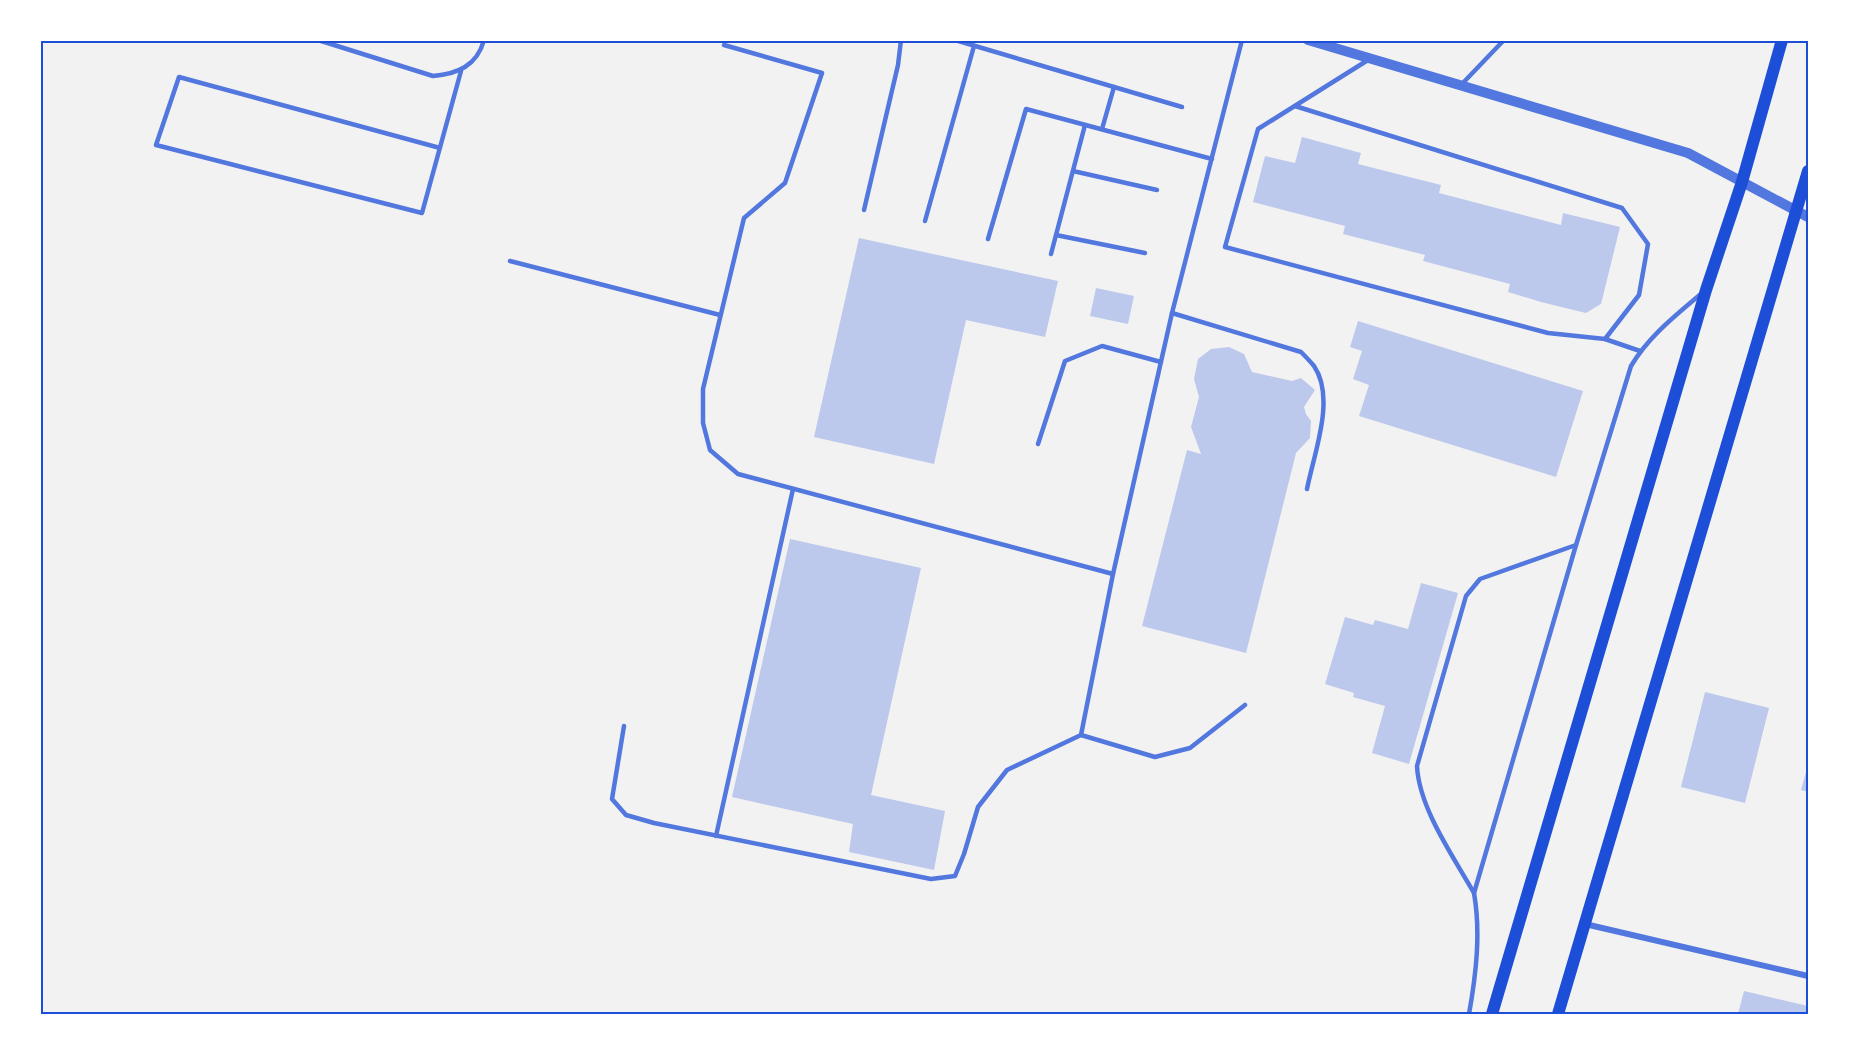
<svg xmlns="http://www.w3.org/2000/svg" width="1849" height="1055" font-family="Arial,sans-serif">
  <rect width="100%" height="100%" fill="#f2f2f2"/>
  <g fill="#bdc9ec">
    <path d="M1302,137L1361,153L1358,164L1441,185L1439,193L1561,225L1563,213L1620,227L1601,304L1586,313L1541,302L1508,292L1510,284L1423,261L1425,255L1343,234L1345,226L1253,202L1265,156L1295,163Z"/>
    <path d="M859,238L1058,281L1045,337L966,320L934,464L814,437Z"/>
    <path d="M1096,288L1134,296L1128,324L1090,316Z"/>
    <path d="M1358,321L1583,391L1556,477L1359,416L1369,385L1353,379L1362,351L1350,347Z"/>
    <path d="M1229,347L1244,354L1252,372L1292,381L1301,378L1315,390L1304,407L1306,414L1311,421L1310,438L1296,453L1246,653L1142,626L1187,450L1201,454L1191,427L1199,397L1194,379L1198,359L1211,349Z"/>
    <path d="M790,539L921,568L871,795L945,811L934,870L849,852L853,824L732,797Z"/>
    <path d="M1421,583L1458,593L1409,764L1372,753L1385,706L1353,697L1354,693L1325,684L1345,617L1373,625L1375,620L1408,629Z"/>
    <path d="M1705,692L1769,708L1745,803L1681,787Z"/>
    <path d="M1808,765V792L1801,790Z"/>
    <path d="M1744,991L1808,1006V1014H1738Z"/>
  </g>
  <g fill="none" stroke-linecap="round" stroke-linejoin="round">
    <g stroke="#5277de" stroke-width="4.5">
      <path d="M318,40L433,76C457,74 477,66 484,40"/>
      <path d="M955,40L1114,87L1102,129"/>
      <path d="M724,45L822,73L785,183L744,218L703,389V423L710,450L738,474L1113,574"/>
      <path d="M1368,60L1258,129L1225,247L1548,333L1605,339L1640,351"/>
      <path d="M1461,85L1504,40"/>
      <path d="M1114,87L1182,107"/>
      <path d="M1295,106L1622,208L1648,244L1639,295L1605,339"/>
      <path d="M1085,125L1056,235L1145,253"/>
      <path d="M440,148L179,77L156,145L422,213L461,71"/>
      <path d="M1073,171L1157,190"/>
      <path d="M864,210L898,65L901,40"/>
      <path d="M925,221L974,46"/>
      <path d="M988,239L1026,109L1212,159"/>
      <path d="M1051,254L1056,235"/>
      <path d="M510,261L720,315"/>
      <path d="M1172,313L1301,352C1305,356 1310,361 1314,366C1336,398 1314,453 1307,489"/>
      <path d="M1038,444L1065,361L1102,346L1161,362"/>
      <path d="M624,726L612,799L626,815L654,823L931,879L955,876L964,854L978,807L1007,770L1081,735L1155,757L1190,748L1245,705"/>
      <path d="M1081,735L1113,574L1172,313L1242,40"/>
      <path d="M716,836L793,489"/>
      <path d="M1474,893C1453,856 1419,808 1417,766L1466,596L1480,579L1576,545"/>
      <path d="M1469,1014C1476,975 1481,933 1474,893L1576,545L1631,366C1649,336 1675,316 1702,293"/>
    </g>
    <path stroke="#5277de" stroke-width="6" d="M1585,924L1808,976"/>
    <path stroke="#5277de" stroke-width="10" d="M1308,40L1688,153L1808,217"/>
    <g stroke="#1d4ed8" stroke-width="12">
      <path d="M1492,1014L1706,290L1742,182L1782,40"/>
      <path d="M1558,1014L1808,171"/>
    </g>
  </g>
  <rect width="1849" height="1055" fill="none" stroke="#ffffff" stroke-width="84"/>
  <rect x="42" y="42" width="1765" height="971" fill="none" stroke="#1d4ed8" stroke-width="2"/>
</svg>
